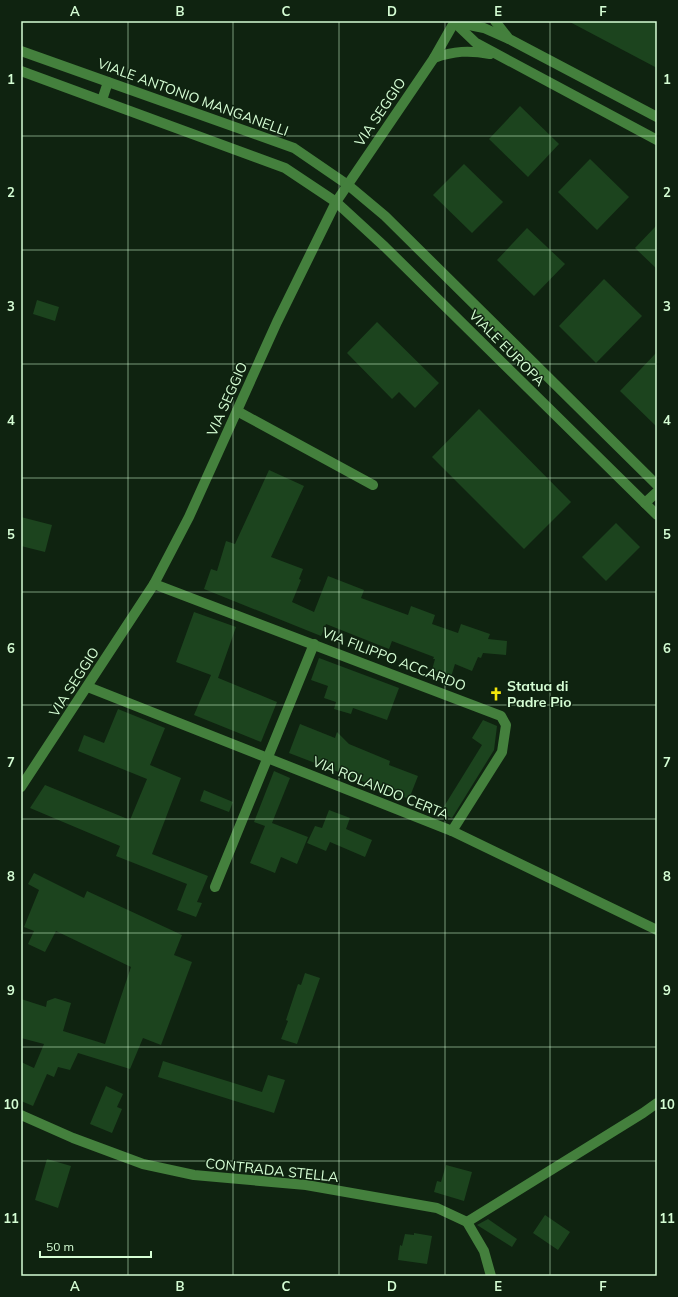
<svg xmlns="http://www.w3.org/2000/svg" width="678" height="1297" font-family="Mulish,sans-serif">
  <rect width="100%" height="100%" fill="#0f2310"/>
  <g fill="#1c441e">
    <path d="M568,21H657V68Z"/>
    <path d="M520,106L559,144L528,177L489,139Z"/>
    <path d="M590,159L629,197L597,230L558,192Z"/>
    <path d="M464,164L503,202L472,233L433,195Z"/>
    <path d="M657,225V269L635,248Z"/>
    <path d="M527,228L565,264L534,296L497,260Z"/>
    <path d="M604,279L642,316L596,363L559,326Z"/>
    <path d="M37,300L59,307L55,321L33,314Z"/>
    <path d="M377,322L439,383L415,408L399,392L392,399L347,353Z"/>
    <path d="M657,352V427L620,391Z"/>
    <path d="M479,409L571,502L524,549L432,457Z"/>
    <path d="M269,470L304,486L271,557L303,569L299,579L301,580L292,602L314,612L328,576L364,590L361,598L408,615L411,606L435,615L432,624L458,633L461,624L490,634L488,639L507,641L506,655L483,653L481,658L478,657L472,671L455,664L451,677L432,670L435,659H433L434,657L392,641L389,649L326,624L321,636L204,589L211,569L217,571L226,541L235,544Z"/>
    <path d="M21,517L52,525L45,552L21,546Z"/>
    <path d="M616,523L640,547L606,581L582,557Z"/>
    <path d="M194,612L236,627L218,678L211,675L277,702L261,742L194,715L211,675L176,662Z"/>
    <path d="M319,658L399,688L387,720L353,708L351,714L334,709L336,702L324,698L328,686L311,680Z"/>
    <path d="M118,709L165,728L150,765L181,778L152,854L208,876L197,902L202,903L196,917L177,910L187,884L116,856L120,846L30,808L45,785L130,820L147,779L78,751L84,735L104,743Z"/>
    <path d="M483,720L497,726L494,750L452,818L440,813L482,745L472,738Z"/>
    <path d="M300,724L335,738L337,732L349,744L390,761L389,765L418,776L409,799L289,753Z"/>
    <path d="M274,771L290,778L272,823L308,837L297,864L281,857L275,873L250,863L265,826L254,822Z"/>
    <path d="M204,790L233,802L229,812L200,801Z"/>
    <path d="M329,810L350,818L346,829L372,840L365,857L330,842L326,851L307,843L315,826L322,828Z"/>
    <path d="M34,873L84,898L87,891L182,935L174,955L192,962L161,1045L143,1038L130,1069L78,1053L70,1070L58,1067L54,1077L47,1074L33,1106L21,1101V1062L34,1068L44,1044L21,1038V999L46,1007L47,1001L55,998L71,1003L63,1031L105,1044L131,967L56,931L45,952L28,944L34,931L24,927L39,890L28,884Z"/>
    <path d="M305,973L320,978L297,1044L281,1039L288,1021L286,1020L298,984L301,985Z"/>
    <path d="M163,1061L262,1092L268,1075L285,1080L274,1113L158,1077Z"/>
    <path d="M106,1086L123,1094L117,1107L122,1109L112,1133L90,1124Z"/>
    <path d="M47,1159L71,1166L58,1208L35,1200Z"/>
    <path d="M446,1165L472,1172L464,1201L434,1192L437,1181L441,1182Z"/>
    <path d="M545,1215L570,1232L558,1250L533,1233Z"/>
    <path d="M488,1219L517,1239L512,1247L477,1225Z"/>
    <path d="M414,1233L432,1236L427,1264L398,1260L400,1245L402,1246L405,1234L414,1235Z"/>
  </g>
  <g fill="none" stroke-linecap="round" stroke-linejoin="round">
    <g stroke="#44803d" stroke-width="10">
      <path d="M495,21L509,39"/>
      <path d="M454,22L476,43L657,140"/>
      <path d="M454,22L484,28L511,40L657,117"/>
      <path d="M21,51L294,148L348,185L385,216L657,485"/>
      <path d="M434,58C454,51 469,50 490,54"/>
      <path d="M21,71L285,168L336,202L385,247L657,515"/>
      <path d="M102,100L108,82"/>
      <path d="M237,411L373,485"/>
      <path d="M645,503L657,492"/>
      <path d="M154,584L501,716L506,725L502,752L452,831"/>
      <path d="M88,687L452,831L657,930"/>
      <path d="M21,787L154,584L189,517L277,322L336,202L434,58L455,21"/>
      <path d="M215,887L314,644"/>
      <path d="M21,1115L73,1138L143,1164L194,1175L306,1185L437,1208L467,1222L484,1251L491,1276"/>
      <path d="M467,1222L643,1113L657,1103"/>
    </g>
  </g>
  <path fill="none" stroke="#d5fdd4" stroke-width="1" stroke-opacity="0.55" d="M128,21V1276M233,21V1276M339,21V1276M445,21V1276M550,21V1276M21,136H657M21,250H657M21,364H657M21,478H657M21,592H657M21,705H657M21,819H657M21,933H657M21,1047H657M21,1161H657"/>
  <defs>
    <g id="church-bare" transform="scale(1.08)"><path d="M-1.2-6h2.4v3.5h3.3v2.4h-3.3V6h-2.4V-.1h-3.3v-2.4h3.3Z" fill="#f2e60b" stroke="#0f2310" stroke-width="2.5" paint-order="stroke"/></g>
  </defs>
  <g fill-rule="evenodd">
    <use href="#church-bare" x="496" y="694"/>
  </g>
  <g text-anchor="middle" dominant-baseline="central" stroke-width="3" stroke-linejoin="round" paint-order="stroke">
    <g font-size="14" fill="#d5fdd4" stroke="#0f2310">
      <text transform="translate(193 97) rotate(20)">VIALE ANTONIO MANGANELLI</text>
      <text transform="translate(380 112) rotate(-56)">VIA SEGGIO</text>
      <text transform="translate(507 348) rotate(45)">VIALE EUROPA</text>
      <text transform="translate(227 399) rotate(-66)">VIA SEGGIO</text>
      <text transform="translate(394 659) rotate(21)">VIA FILIPPO ACCARDO</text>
      <text transform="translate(74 682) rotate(-57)">VIA SEGGIO</text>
      <text transform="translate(381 788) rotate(22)">VIA ROLANDO CERTA</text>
      <text transform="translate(272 1170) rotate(6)">CONTRADA STELLA</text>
    </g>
    <g font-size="14" font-weight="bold" fill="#d5fdd4" stroke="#0f2310" text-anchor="start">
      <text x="507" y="686">Statua di<tspan x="507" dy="16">Padre Pio</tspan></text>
    </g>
  </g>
  <rect width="678" height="1297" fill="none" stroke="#0f2310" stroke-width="44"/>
  <path d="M40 1251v6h111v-6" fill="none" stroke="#d5fdd4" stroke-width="2"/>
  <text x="46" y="1251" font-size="12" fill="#d5fdd4" stroke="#0f2310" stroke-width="3" paint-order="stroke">50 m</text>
  <rect x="22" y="22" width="634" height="1253" fill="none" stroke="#d5fdd4" stroke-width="1.5"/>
  <g font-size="13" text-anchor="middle" font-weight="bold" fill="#d5fdd4">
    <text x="75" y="16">A</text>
    <text x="180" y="16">B</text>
    <text x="286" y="16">C</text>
    <text x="392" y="16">D</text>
    <text x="498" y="16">E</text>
    <text x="603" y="16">F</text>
    <text x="11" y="84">1</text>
    <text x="667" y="84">1</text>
    <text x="11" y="197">2</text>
    <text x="667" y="197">2</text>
    <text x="11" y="311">3</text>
    <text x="667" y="311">3</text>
    <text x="11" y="425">4</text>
    <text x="667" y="425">4</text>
    <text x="11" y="539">5</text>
    <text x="667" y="539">5</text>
    <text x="11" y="653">6</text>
    <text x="667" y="653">6</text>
    <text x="11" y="767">7</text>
    <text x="667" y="767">7</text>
    <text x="11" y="881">8</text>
    <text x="667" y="881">8</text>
    <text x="11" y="995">9</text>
    <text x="667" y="995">9</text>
    <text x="11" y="1109">10</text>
    <text x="667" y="1109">10</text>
    <text x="11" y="1223">11</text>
    <text x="667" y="1223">11</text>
    <text x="75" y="1291">A</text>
    <text x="180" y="1291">B</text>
    <text x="286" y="1291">C</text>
    <text x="392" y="1291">D</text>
    <text x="498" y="1291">E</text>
    <text x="603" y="1291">F</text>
  </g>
</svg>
